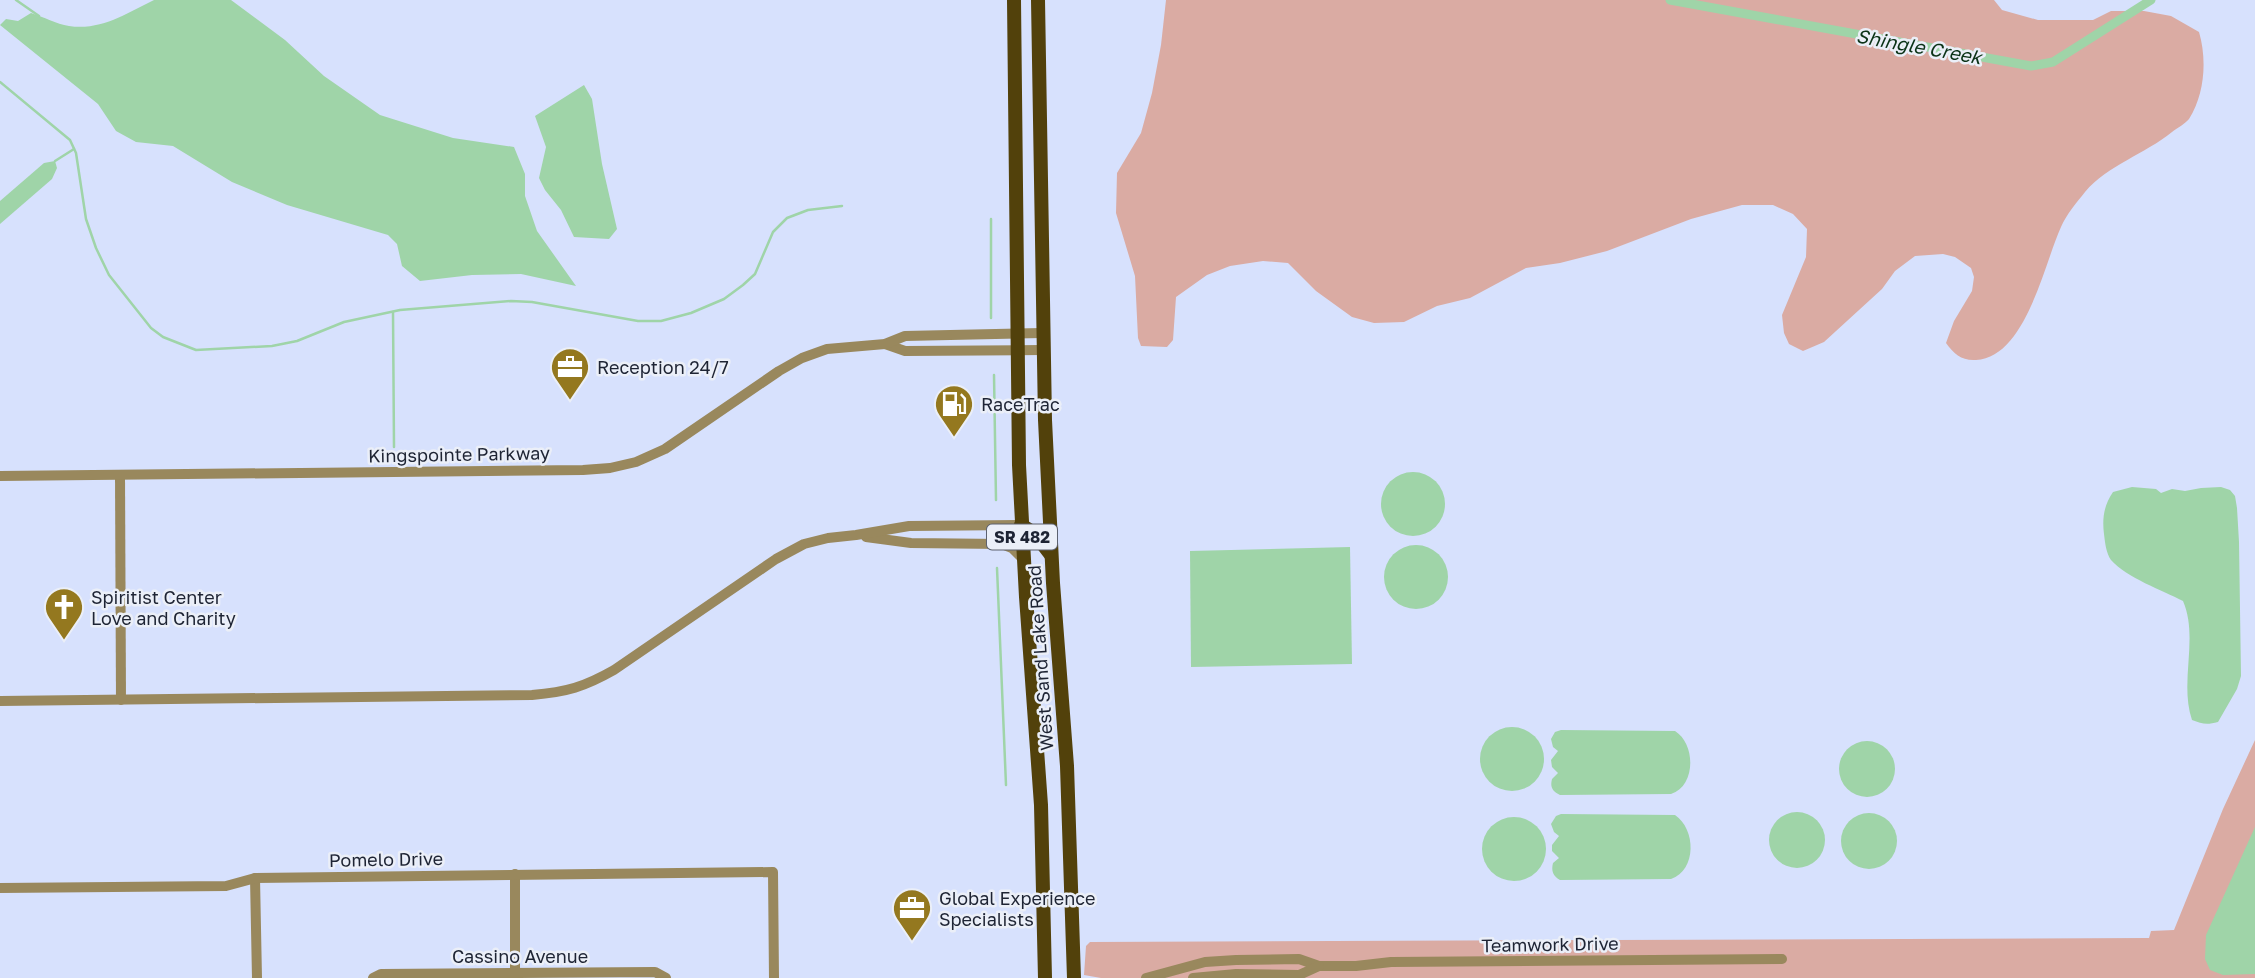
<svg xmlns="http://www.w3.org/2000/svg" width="2255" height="978" font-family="'Golos Text',sans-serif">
  <rect width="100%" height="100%" fill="#d7e1fd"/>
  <g fill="#daaba3">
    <path d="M1166,0H1994L2002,10L2038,20H2093L2111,11H2144L2171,16L2199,32C2207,59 2205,94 2189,119C2185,124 2177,128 2172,132C2145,154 2108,165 2085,192C2077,202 2066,215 2061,227C2044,264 2026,357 1976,360C1962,361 1954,354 1946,343L1954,321L1972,291L1974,277L1971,268L1955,257L1943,254L1915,256L1895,271L1882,289L1824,342L1803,351L1789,344L1784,333L1782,315L1806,257L1807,229L1793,214L1773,205H1742L1691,219L1607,251L1560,263L1526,268L1470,298L1437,306L1404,322L1374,323L1352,317L1316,291L1288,263L1263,261L1230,266L1207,275L1176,297L1173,340L1167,347L1141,346L1138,338L1135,276L1116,213L1117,173L1141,133L1152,93L1161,45Z"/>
    <path d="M2255,740V978H1101L1084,975L1086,946L1090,942L2149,938L2151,931L2174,930L2223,809Z"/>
  </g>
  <g fill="#9fd4a8">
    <path d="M154,0H231L285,40L324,76L380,115L453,138L514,147L525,174V196L537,231L576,286L521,274L472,275L420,281L402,266L397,244L388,235L287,205L232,182L173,146L136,142L116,131L98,104L0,25L6,19L18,21L31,13C44,17 56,24 69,26C101,31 127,13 154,0Z"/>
    <path d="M584,85L592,99L602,164L617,229L609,239L574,237L561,210L545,190L539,178L546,147L535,116Z"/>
    <path d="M55,161L57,168L52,179L0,224V201L44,163Z"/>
    <circle cx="1413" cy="504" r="32"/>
    <path d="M2132,487L2156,489L2161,493L2172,489L2185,491L2201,488L2221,487L2230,490L2235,496L2237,508L2239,542L2241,676L2237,689L2218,722C2207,725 2202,724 2192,720C2179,682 2199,638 2183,601C2162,590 2127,578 2111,560C2106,553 2105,542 2104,534C2102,518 2104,505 2113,492Z"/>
    <circle cx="1416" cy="577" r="32"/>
    <path d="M1350,547L1352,664L1191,667L1190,551Z"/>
    <circle cx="1512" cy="759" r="32"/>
    <path d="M1561,730L1675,731C1696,744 1696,786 1671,794L1560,795C1552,791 1550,787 1552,779L1558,773L1552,767L1551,760L1558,751L1553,747L1551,739L1555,732Z"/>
    <circle cx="1867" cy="769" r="28"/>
    <circle cx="1797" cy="840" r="28"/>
    <circle cx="1869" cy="841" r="28"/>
    <path d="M1561,814L1675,815C1696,829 1697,870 1671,879L1560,880C1553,876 1551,871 1553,863L1559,858L1552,851V845L1559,836L1554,832L1551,824L1556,816Z"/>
    <circle cx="1514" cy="849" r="32"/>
    <path d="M2255,827V974L2223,975L2210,970L2205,959L2206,935Z"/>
  </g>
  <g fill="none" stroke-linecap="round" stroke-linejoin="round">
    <g stroke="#9fd4a8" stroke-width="2.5">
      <path d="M16,0L39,16"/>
      <path d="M0,82L70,140L76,153L86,219L96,248L109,275L151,328L163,337L196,350L272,346L297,341L344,322L400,310L511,301L532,302L638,321H661L691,313L724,299L743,285L755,274L773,232L787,218L808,210L842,206"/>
      <path d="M55,161L74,149"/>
      <path d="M991,219V318"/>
      <path d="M393,312L394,447"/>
      <path d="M994,375L996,500"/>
      <path d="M997,568L1006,785"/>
    </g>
    <path stroke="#9fd4a8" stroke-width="9" d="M1670,0L2031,66L2053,62L2151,0"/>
    <g stroke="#99885d" stroke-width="10">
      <path d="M885,344L905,351L1042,350"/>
      <path d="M120,475L121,700"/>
      <path d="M0,476L583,470L610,468L636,462L665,449L779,371L802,358L827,349L885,344L905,336L1042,333"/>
      <path d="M866,537L911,543L1002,544L1012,548L1023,559"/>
      <path d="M0,701L532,695C567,692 584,687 614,670L776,559L804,544L828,538L856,535L909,526L1021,525"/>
      <path d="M515,874V973"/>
      <path d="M255,878L257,978"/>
      <path d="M0,888L226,886L255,878L773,872L774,978"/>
      <path d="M373,978L381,974L655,972L666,978"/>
      <path d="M1146,978L1205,962L1236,960L1299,959L1319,966H1356L1391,962L1782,959"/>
      <path d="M1193,978L1236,974L1299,975L1319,966"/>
    </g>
    <g stroke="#52410b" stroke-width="14">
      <path d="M1014,0L1019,465L1026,597L1041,805L1045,978"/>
      <path d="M1038,0L1045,420L1053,583L1067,766L1074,978"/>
      <path d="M1021,525L1034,533L1051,555"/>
    </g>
  </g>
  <defs>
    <g id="office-pin" transform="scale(2.0125)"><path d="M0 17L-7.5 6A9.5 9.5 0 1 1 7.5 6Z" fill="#94781f" stroke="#ebeff8"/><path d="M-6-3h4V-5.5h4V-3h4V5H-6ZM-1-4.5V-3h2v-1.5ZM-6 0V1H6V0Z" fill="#fff"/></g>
    <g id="fuel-pin" transform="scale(2.0125)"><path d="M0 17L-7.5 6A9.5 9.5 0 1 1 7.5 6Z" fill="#94781f" stroke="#ebeff8"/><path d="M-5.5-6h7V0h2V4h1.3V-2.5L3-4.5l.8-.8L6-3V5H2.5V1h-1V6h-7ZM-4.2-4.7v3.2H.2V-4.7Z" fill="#fff"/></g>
    <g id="church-pin" transform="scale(2.0125)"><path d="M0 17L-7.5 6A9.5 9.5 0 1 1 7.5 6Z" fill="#94781f" stroke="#ebeff8"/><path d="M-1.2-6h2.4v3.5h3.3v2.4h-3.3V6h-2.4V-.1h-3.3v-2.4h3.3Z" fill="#fff"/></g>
  </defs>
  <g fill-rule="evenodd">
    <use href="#office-pin" x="570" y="367"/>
    <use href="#fuel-pin" x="954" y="404"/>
    <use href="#church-pin" x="64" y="607"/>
    <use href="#office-pin" x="912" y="908"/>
  </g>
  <g text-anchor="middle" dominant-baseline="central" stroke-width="5" stroke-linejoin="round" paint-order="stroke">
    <rect fill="#ebeff8" stroke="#5c616f" stroke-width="2" x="987" y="524.5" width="70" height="25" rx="5"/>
    <g font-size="16" font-weight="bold" fill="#1e2434">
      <text x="1022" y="537">SR 482</text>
    </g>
    <g font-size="18" fill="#1e2434" stroke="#ebeff8" text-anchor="start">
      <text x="597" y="367">Reception 24/7</text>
      <text x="981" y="404">RaceTrac</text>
      <text x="91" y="597">Spiritist Center<tspan x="91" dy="21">Love and Charity</tspan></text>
      <text x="939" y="898">Global Experience<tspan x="939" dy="21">Specialists</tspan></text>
    </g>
    <g font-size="18" fill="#1e2434" stroke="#ebeff8">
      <text transform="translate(459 454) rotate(-1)">Kingspointe Parkway</text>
      <text transform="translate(1040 658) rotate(-94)">West Sand Lake Road</text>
      <text transform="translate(386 859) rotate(-1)">Pomelo Drive</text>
      <text transform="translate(1550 944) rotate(-1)">Teamwork Drive</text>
      <text x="520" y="956">Cassino Avenue</text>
    </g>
    <g font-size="19" font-style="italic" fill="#0b3317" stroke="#ebeff8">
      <text transform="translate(1919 46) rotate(10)">Shingle Creek</text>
    </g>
  </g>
</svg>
